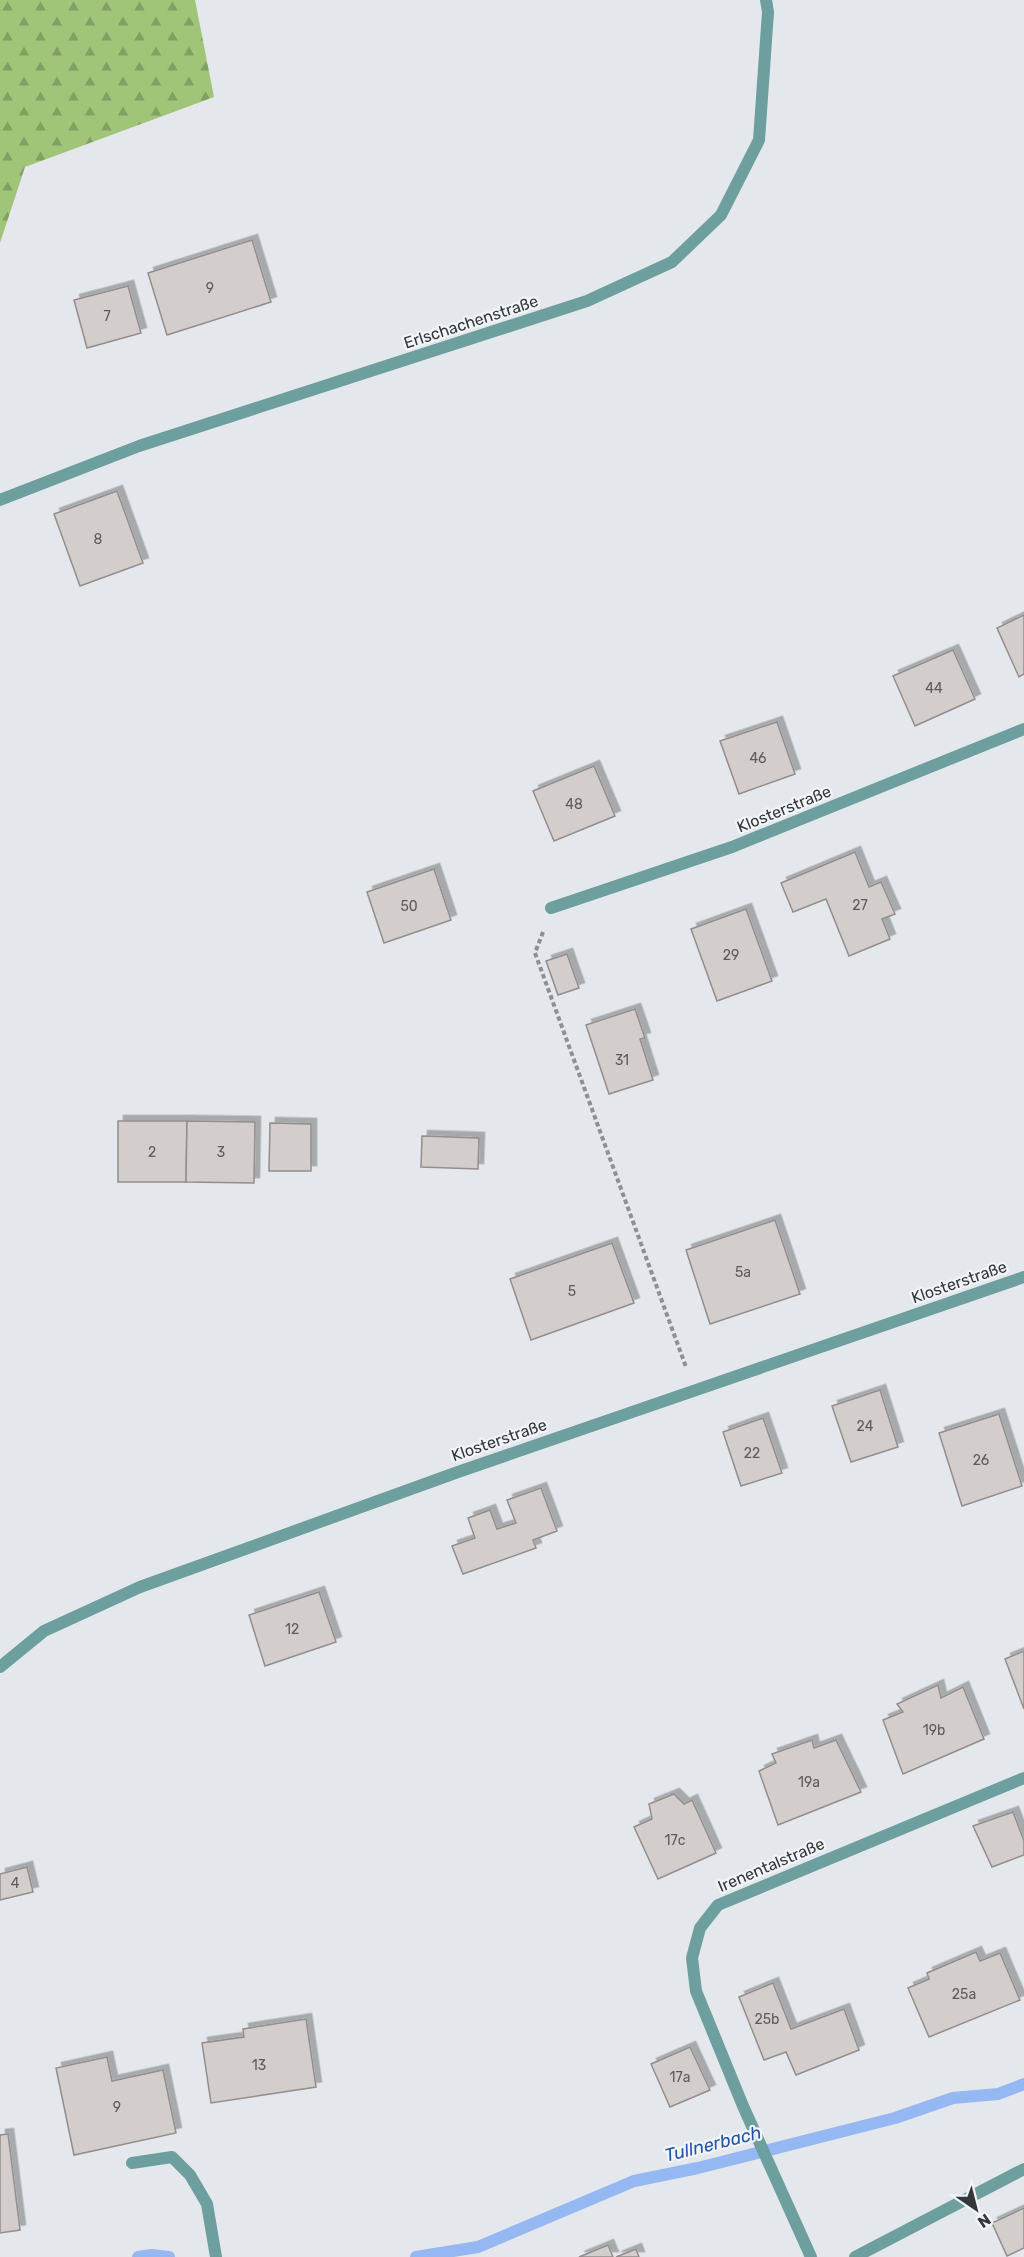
<svg xmlns="http://www.w3.org/2000/svg" width="1024" height="2257" font-family="Rubik,sans-serif">
  <defs>
    <pattern id="forest-firs" width="22" height="20" patternUnits="userSpaceOnUse" patternTransform="scale(1.5)"><rect width="22" height="20" fill="#a0c478"/><path d="M5 1l3.5 6h-7zM16 11l3.5 6h-7z" fill="#83a063"/></pattern>
    <filter id="shadow"><feDropShadow dx="5.5" dy="-5.5" stdDeviation="0" flood-color="#0004"/></filter>
  </defs>
  <rect width="100%" height="100%" fill="#e4e8ec"/>
  <path fill="url(#forest-firs)" d="M0,0H195L214,97L25,167L0,243Z"/>
  <g fill="none" stroke-linecap="round" stroke-linejoin="round">
    <g stroke="#95b7f2" stroke-width="12">
      <path d="M138,2257L152,2255L169,2257"/>
      <path d="M416,2257L478,2247L634,2181L698,2168L895,2118L953,2098L998,2094L1024,2084"/>
    </g>
  </g>
  <g fill="#d3cdcc" stroke="#938d8d" stroke-width="1.5" filter="url(#shadow)">
    <path d="M252,240L271,302L167,335L148,273Z"/>
    <path d="M128,286L141,333L87,348L74,300Z"/>
    <path d="M117,491L143,563L80,586L54,514Z"/>
    <path d="M1024,615V674L1019,677L997,628Z"/>
    <path d="M953,650L975,699L915,726L893,676Z"/>
    <path d="M777,722L795,774L739,794L720,741Z"/>
    <path d="M594,766L615,816L554,841L533,791Z"/>
    <path d="M855,852L869,887L881,882L895,914L882,919L890,939L849,956L826,899L793,912L781,883Z"/>
    <path d="M434,869L451,920L384,943L367,892Z"/>
    <path d="M746,909L772,981L717,1001L691,929Z"/>
    <path d="M567,954L579,988L558,995L546,961Z"/>
    <path d="M635,1009L645,1038L640,1039L653,1080L609,1094L586,1025Z"/>
    <path d="M118,1121H187L186,1182H118Z"/>
    <path d="M187,1121L255,1122L254,1183L186,1182Z"/>
    <path d="M270,1123L311,1124V1171H269Z"/>
    <path d="M422,1136L479,1138L478,1169L421,1167Z"/>
    <path d="M775,1220L800,1294L710,1324L686,1250Z"/>
    <path d="M612,1243L634,1303L531,1340L510,1279Z"/>
    <path d="M880,1390L898,1447L851,1462L832,1406Z"/>
    <path d="M999,1414L1022,1486L962,1506L939,1433Z"/>
    <path d="M763,1418L782,1473L741,1486L723,1432Z"/>
    <path d="M541,1488L557,1531L533,1540L536,1548L463,1574L452,1546L475,1538L468,1518L490,1510L497,1529L516,1523L507,1500Z"/>
    <path d="M319,1592L336,1642L265,1666L249,1615Z"/>
    <path d="M1024,1651V1709L1005,1659Z"/>
    <path d="M938,1685L941,1698L963,1687L984,1739L903,1774L883,1720L903,1712L897,1704Z"/>
    <path d="M812,1740L814,1748L836,1740L861,1792L778,1825L759,1771L776,1763L772,1754Z"/>
    <path d="M674,1794L684,1804L692,1800L716,1853L658,1879L634,1827L652,1819L649,1804Z"/>
    <path d="M1013,1812L1024,1841V1855L992,1867L973,1826Z"/>
    <path d="M27,1867L33,1892L0,1900V1874Z"/>
    <path d="M976,1952L980,1961L1000,1953L1020,2000L929,2037L908,1988L929,1979L927,1973Z"/>
    <path d="M773,1983L791,2029L844,2009L859,2050L796,2075L786,2052L764,2060L739,1997Z"/>
    <path d="M306,2019L316,2087L211,2103L202,2043L244,2037L243,2029Z"/>
    <path d="M690,2047L710,2090L670,2107L651,2064Z"/>
    <path d="M107,2057L112,2081L163,2070L176,2133L74,2155L56,2068Z"/>
    <path d="M8,2134L20,2230L0,2233V2135Z"/>
    <path d="M1024,2208V2248L1007,2256L992,2223Z"/>
    <path d="M608,2245L613,2257H579Z"/>
    <path d="M636,2249L639,2257H616Z"/>
  </g>
  <g fill="none" stroke-linecap="round" stroke-linejoin="round">
    <path stroke="#8d9093" stroke-width="4" stroke-dasharray="4.5 3" stroke-linecap="butt" d="M543,932L535,953L686,1367"/>
    <path stroke="#6e9f9f" stroke-width="12" d="M132,2163L172,2157L190,2175L207,2204L216,2257"/>
    <g stroke="#6e9f9f" stroke-width="12">
      <path d="M0,500L139,446L587,301L672,262L721,215L759,140L768,12L766,0"/>
      <path d="M551,908L732,847L1024,729"/>
      <path d="M0,1667L44,1631L140,1587L458,1472L1024,1277"/>
      <path d="M811,2257L743,2106L696,1991L692,1958L700,1928L718,1905L1024,1778"/>
    </g>
    <path stroke="#6e9f9f" stroke-width="12" d="M855,2257L1024,2169"/>
  </g>
  <g text-anchor="middle" dominant-baseline="central" stroke-width="4.5" stroke-linejoin="round" paint-order="stroke">
    <g font-size="14" fill="#5c5c5c">
      <text x="210" y="288">9</text>
      <text x="107" y="316">7</text>
      <text x="98" y="539">8</text>
      <text x="934" y="688">44</text>
      <text x="758" y="758">46</text>
      <text x="574" y="804">48</text>
      <text x="860" y="905">27</text>
      <text x="409" y="906">50</text>
      <text x="731" y="955">29</text>
      <text x="622" y="1060">31</text>
      <text x="152" y="1152">2</text>
      <text x="221" y="1152">3</text>
      <text x="743" y="1272">5a</text>
      <text x="572" y="1291">5</text>
      <text x="865" y="1426">24</text>
      <text x="752" y="1453">22</text>
      <text x="981" y="1460">26</text>
      <text x="292" y="1629">12</text>
      <text x="934" y="1730">19b</text>
      <text x="809" y="1782">19a</text>
      <text x="675" y="1840">17c</text>
      <text x="15" y="1883">4</text>
      <text x="964" y="1994">25a</text>
      <text x="767" y="2019">25b</text>
      <text x="259" y="2065">13</text>
      <text x="680" y="2077">17a</text>
      <text x="117" y="2107">9</text>
    </g>
    <g font-size="16" fill="#343637" stroke="#f1f5fa">
      <text transform="translate(471 322) rotate(-18)">Erlschachenstraße</text>
      <text transform="translate(784 809) rotate(-22)">Klosterstraße</text>
      <text transform="translate(959 1282) rotate(-19)">Klosterstraße</text>
      <text transform="translate(499 1440) rotate(-19)">Klosterstraße</text>
      <text transform="translate(771 1865) rotate(-23)">Irenentalstraße</text>
    </g>
    <g font-size="18" font-style="italic" fill="#2453a7" stroke="#f1f5fa">
      <text transform="translate(713 2144) rotate(-14)">Tullnerbach</text>
    </g>
  </g>
  <g transform="translate(976 2209) rotate(145)" stroke="#f1f5fa" stroke-width="4.5" paint-order="stroke">
  <path d="M0-4.5L10 22L0 15L-10 22Z" fill="#343637"/>
  <text y="-9" font-size="16" font-weight="bold" text-anchor="middle" fill="#343637">N</text>
  </g>
</svg>
